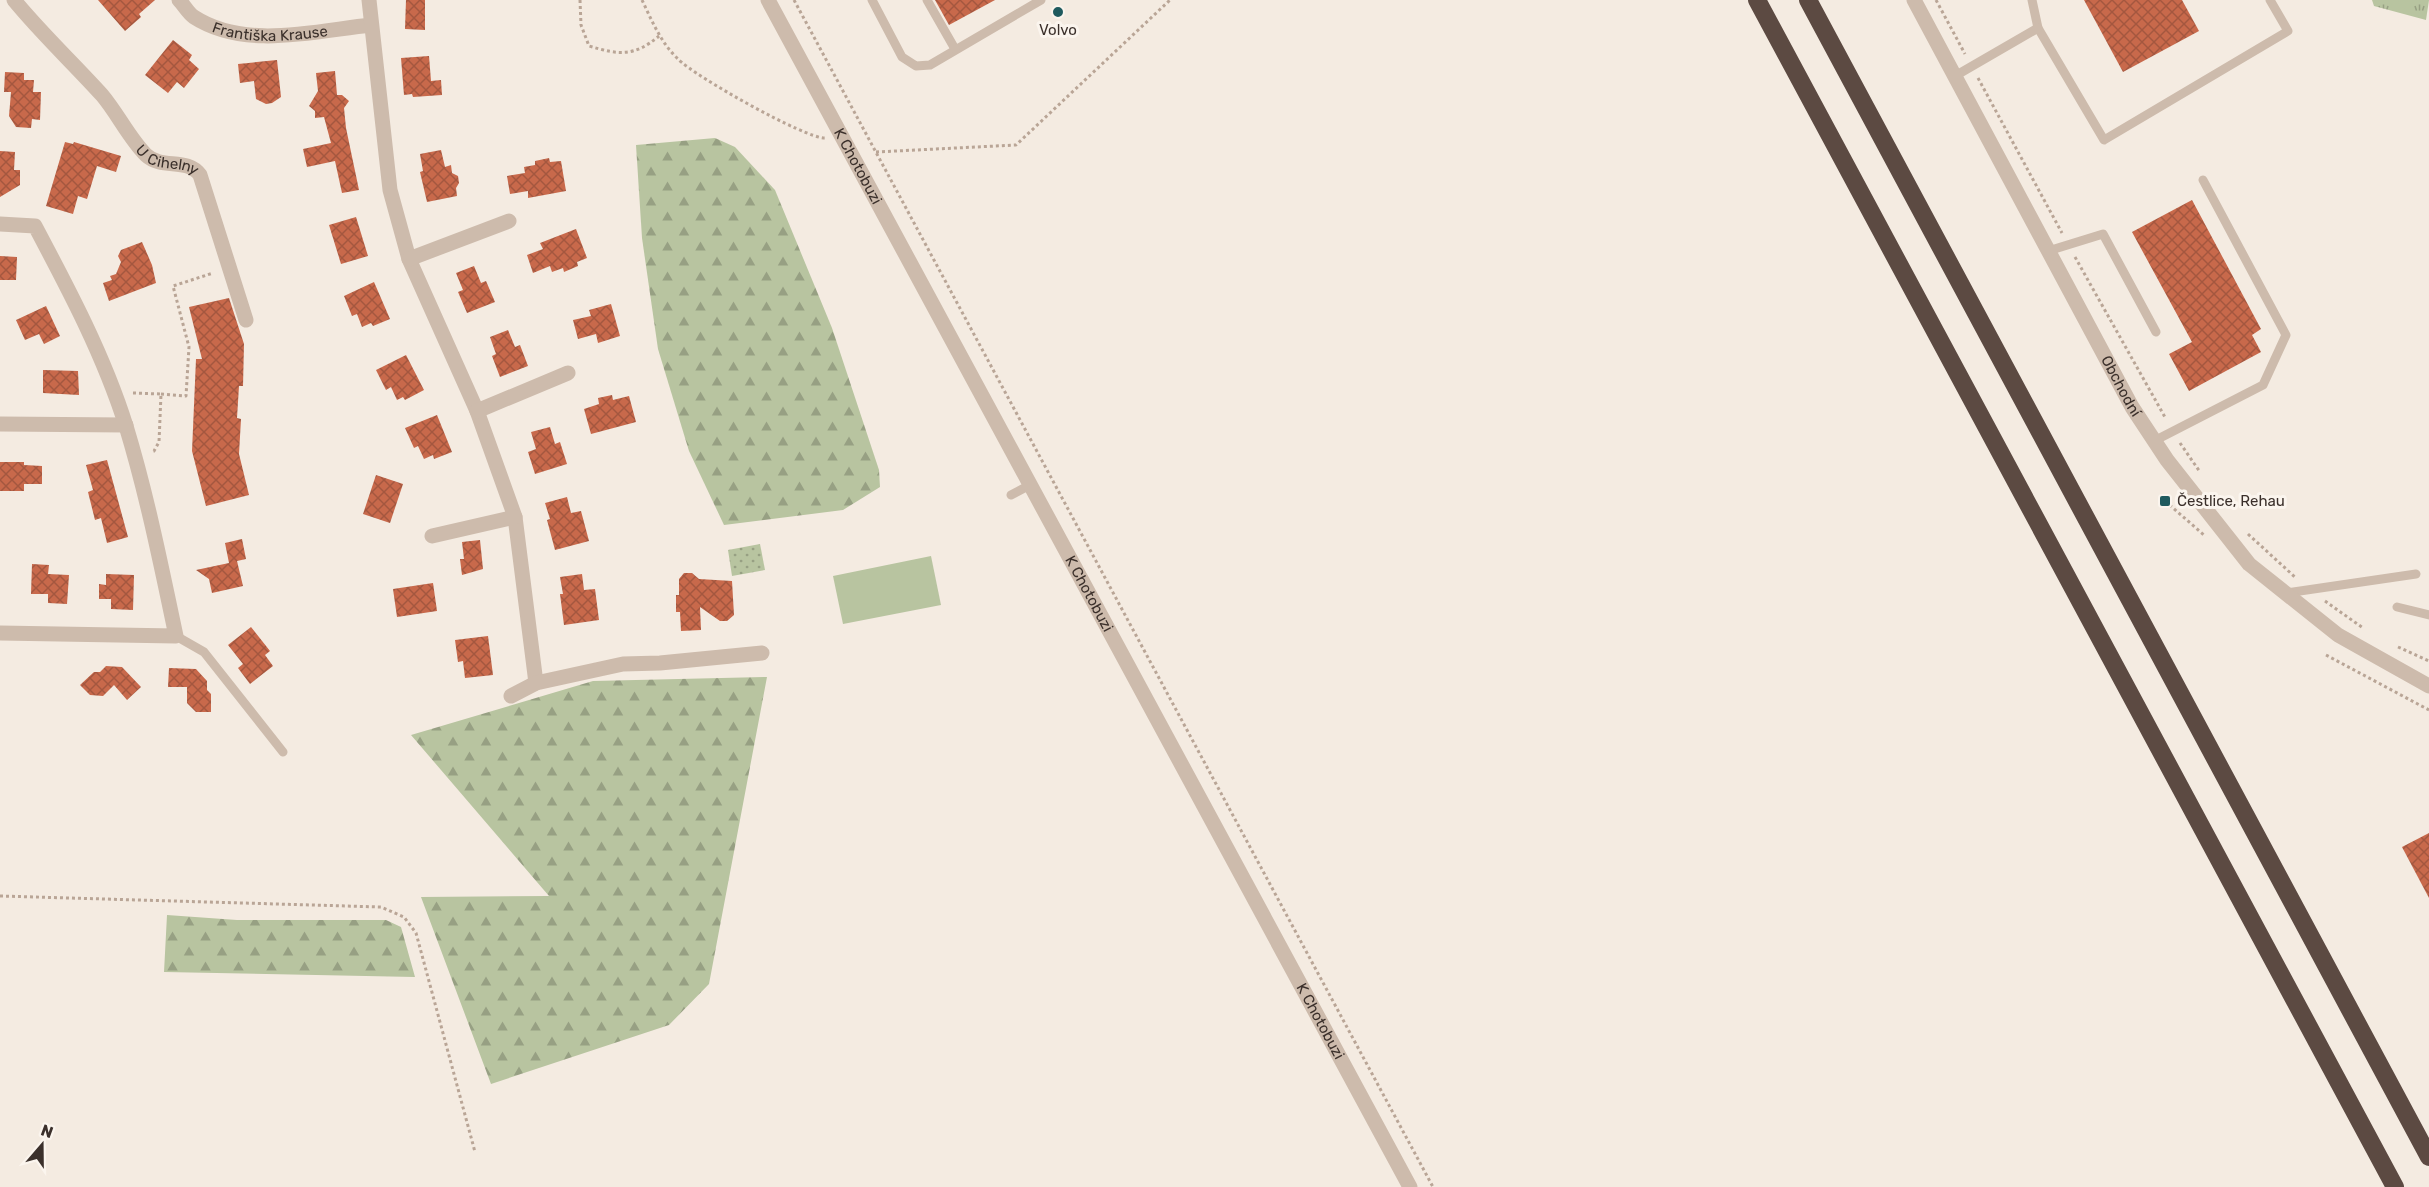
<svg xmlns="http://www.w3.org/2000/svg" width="2429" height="1187" font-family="Rubik,sans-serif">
  <defs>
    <pattern id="grass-tufts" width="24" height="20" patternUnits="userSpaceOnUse" patternTransform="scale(1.5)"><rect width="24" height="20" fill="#b8c4a0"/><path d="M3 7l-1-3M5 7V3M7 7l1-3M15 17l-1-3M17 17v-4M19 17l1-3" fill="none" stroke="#97a083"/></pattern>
    <pattern id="forest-firs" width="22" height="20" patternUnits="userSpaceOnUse" patternTransform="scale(1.5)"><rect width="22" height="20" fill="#b8c4a0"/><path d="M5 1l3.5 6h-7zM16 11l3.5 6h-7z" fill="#97a083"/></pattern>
    <pattern id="park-dots" width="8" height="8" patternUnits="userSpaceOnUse" patternTransform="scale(1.5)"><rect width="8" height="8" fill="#b8c4a0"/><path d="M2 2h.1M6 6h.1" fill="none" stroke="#97a083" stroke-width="1.8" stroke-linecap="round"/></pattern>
    <pattern id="building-cross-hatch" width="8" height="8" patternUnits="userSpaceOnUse" patternTransform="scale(1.5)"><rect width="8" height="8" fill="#c8694b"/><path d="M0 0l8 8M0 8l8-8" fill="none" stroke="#a4573f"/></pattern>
  </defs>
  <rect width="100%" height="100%" fill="#f4ebe1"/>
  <path fill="url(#grass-tufts)" d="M2372,0H2429L2426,20L2374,6Z"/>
  <g fill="url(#forest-firs)">
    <path d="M715,138L735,147L775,190L832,328L879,470L880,487L843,510L724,525L689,451L658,349L642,238L636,145Z"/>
    <path d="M767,677L709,984L669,1025L491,1084L421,897L549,896L411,735L593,681Z"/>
    <path d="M167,915L237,920H386L401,927L415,977L164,972Z"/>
  </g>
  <path fill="url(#park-dots)" d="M760,544L765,570L732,576L728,550Z"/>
  <path fill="#b8c4a0" d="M931,556L941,605L843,624L833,576Z"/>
  <g fill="url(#building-cross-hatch)">
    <path d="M98,0H155L139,14L141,17L125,31Z"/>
    <path d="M406,0H425V30L405,29Z"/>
    <path d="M935,0H995L949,25Z"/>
    <path d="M2084,0H2182L2199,31L2123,72Z"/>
    <path d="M173,40L192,55L189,60L199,69L184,88L177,82L168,93L145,75Z"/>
    <path d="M429,56L431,81L441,80L442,95L413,97L412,94L404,95L401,58Z"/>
    <path d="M277,60L281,97L272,103L266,104L256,99L254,81L240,83L238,64Z"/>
    <path d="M335,71L337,95H342L349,101L344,108L346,128L359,190L342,193L335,161L307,167L303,149L331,143L324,117L315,118V111L309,106L318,91L316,73Z"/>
    <path d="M5,72L24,73V80H34L33,92H41L40,120L32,119L31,128L16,127L9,116L11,92H4Z"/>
    <path d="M65,142L73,144L74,142L121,156L116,172L97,166L87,199L78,196L73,214L46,206Z"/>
    <path d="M441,150L445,167L451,165L452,173L458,176L459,183L456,188L457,196L427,202L420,172L423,171L420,154Z"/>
    <path d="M0,151L15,152L14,170H20V185L0,197Z"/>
    <path d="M549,158L550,162L561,161L566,191L528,198V191L510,194L507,176L525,173L524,167L535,165V161Z"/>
    <path d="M2192,200L2261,329L2252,335L2261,352L2189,391L2169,354L2192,342L2132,232Z"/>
    <path d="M356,217L368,256L341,264L329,225Z"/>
    <path d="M576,229L587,258L577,262L578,266L564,272L563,268L552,272L550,266L533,273L527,255L543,249L540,243Z"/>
    <path d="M142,242L152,265L156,283L109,301L103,283L112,280L110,276L116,274L121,262L118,256L121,250Z"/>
    <path d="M0,256L17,257L16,280H0Z"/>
    <path d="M474,266L481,283L486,281L495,302L467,313L458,292L463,290L456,273Z"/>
    <path d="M374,282L390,319L373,326L371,323L362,327L357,314L352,316L344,296Z"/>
    <path d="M229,298L244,344L243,386H239L237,418L241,419L239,454L249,495L206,506L192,451L196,359H202L189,307Z"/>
    <path d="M611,304L620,336L598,343L596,334L578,339L573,320L591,316L589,310Z"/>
    <path d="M46,306L60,336L44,344L39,334L25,340L16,320Z"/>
    <path d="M508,330L515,347L520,345L528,366L500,377L492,356L496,354L490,337Z"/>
    <path d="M406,355L424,390L405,400L403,397L397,400L391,387L386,390L376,370Z"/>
    <path d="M43,370L78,371L79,395L43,393Z"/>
    <path d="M612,395L613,400L629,396L636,422L591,434L584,409L599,404L598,398Z"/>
    <path d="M437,415L452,452L434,459L433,455L424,459L418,446L414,448L405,428Z"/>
    <path d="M550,427L555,444L560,442L567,464L535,474L528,452L536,449L531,432Z"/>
    <path d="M107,460L128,537L107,543L101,518L95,520L88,492L93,490L86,465Z"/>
    <path d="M0,462H24V465L42,466V484H24V491H0Z"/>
    <path d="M376,475L403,484L390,523L363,514Z"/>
    <path d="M567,497L571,513L581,511L589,541L555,550L547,520L550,519L545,503Z"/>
    <path d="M242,539L246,559L237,561L243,586L212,593L209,579L196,570L229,563L225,543Z"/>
    <path d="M480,540L483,569L462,575L460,559H464L462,542Z"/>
    <path d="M32,564L49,565L48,574L69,575L67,604L48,603V594H31Z"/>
    <path d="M684,573H692L699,579L732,581L734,615L727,621H720L700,607L701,630L681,631L680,612H676V595H679V579Z"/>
    <path d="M106,574L134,575L133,610L111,609V599H99V584L106,585Z"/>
    <path d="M582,574L584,590L595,589L599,620L564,625L560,594H563L560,577Z"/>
    <path d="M433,583L437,611L397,617L393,589Z"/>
    <path d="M251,627L270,651L265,655L273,666L250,684L238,668L243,664L228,645Z"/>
    <path d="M488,636L493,675L465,678L463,661L458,662L455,640Z"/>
    <path d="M106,666L122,667L141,687L127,700L114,685L103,696L90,695L80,685L94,672H100Z"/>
    <path d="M169,668L196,669L207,681V690L211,694V712H196L187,703V687H168Z"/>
    <path d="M2429,833V898L2402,847Z"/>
  </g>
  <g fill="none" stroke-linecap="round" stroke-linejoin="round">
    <g stroke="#b9a596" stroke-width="3" stroke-dasharray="3 3" stroke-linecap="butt">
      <path d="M580,0L581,25L589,46C619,55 634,57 659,36"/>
      <path d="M642,0C652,21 661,43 678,59C694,76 806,139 825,138"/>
      <path d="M794,0L1433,1187"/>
      <path d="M1936,0L1965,54"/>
      <path d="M1978,78L2062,233"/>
      <path d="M876,152L1016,145L1170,0"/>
      <path d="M2075,257L2166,419"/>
      <path d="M133,393L161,394L159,442L154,451L151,452"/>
      <path d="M161,394L186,396L189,347L173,286L213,273"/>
      <path d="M2180,443L2200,472"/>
      <path d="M2165,501L2204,535"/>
      <path d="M2248,534L2296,578"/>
      <path d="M2325,601L2363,628"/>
      <path d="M2398,647L2429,661"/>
      <path d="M2326,655L2429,710"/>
      <path d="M0,896L381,907L404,917L416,933L475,1152"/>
    </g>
    <g stroke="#cdbbac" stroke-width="9">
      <path d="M872,0L902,57L916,66L930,65L1041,0"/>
      <path d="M927,0L955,49"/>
      <path d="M2032,0L2038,28L2104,140L2288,31L2270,0"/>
      <path d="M1955,76L2038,28"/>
      <path d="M2048,251L2103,234L2156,332"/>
      <path d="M2154,441L2263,385L2286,335L2203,180"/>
      <path d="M1011,495L1030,485"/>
      <path d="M2286,593L2416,574"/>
      <path d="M2397,607L2429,615"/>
      <path d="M176,636L204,652L283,752"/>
    </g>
    <g stroke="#cdbbac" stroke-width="15">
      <path id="s1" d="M14,0C41,33 73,63 102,95C118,114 129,138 146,155C162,170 187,157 200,175L246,320"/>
      <path id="s2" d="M179,0C184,5 188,13 194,17C245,50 315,31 371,25"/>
      <path d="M369,0L390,190L409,259L477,411L515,517L536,683"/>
      <path id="s3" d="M768,0L1410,1187"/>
      <path d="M0,224L35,226C69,290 104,356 126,426C147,495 161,565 176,636L0,633"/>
      <path d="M409,259L509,221"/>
      <path d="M477,411L568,373"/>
      <path d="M0,424L126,425"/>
      <path d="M432,536L515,517"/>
      <path d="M511,696L536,683L623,664L660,663L762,653"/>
    </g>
    <path stroke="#cdbbac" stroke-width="15" id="s4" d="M1914,0L2132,407L2167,460L2249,564L2338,635L2429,686"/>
    <g stroke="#5c4a42" stroke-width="18">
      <path d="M1757,0L2395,1187"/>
      <path d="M1808,0L2429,1157"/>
    </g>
  </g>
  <g fill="#1f5a5e" stroke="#fbf5ee" stroke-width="2">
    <circle cx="1058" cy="12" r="6"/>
    <rect x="2159" y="495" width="12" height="12" rx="3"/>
  </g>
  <g text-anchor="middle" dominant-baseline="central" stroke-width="6" stroke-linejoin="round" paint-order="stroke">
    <g font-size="15" fill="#3b302b" stroke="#fbf5ee">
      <text stroke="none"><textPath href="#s2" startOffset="102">Františka Krause</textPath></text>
      <text stroke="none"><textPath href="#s1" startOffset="226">U Cihelny</textPath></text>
      <text stroke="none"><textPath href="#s3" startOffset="189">K Chotobuzi</textPath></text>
      <text stroke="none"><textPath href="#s4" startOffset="438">Obchodní</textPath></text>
      <text stroke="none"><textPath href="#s3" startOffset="675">K Chotobuzi</textPath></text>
      <text stroke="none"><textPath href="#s3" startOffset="1161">K Chotobuzi</textPath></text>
    </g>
    <g font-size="15" fill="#3b302b" stroke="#fbf5ee">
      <text x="1058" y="30">Volvo</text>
      <text x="2177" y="501" text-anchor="start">Čestlice, Rehau</text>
    </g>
  </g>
  <g transform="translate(42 1145) rotate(20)" stroke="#fbf5ee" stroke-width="4.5" paint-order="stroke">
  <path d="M0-4.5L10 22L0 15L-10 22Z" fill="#3b302b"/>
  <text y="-9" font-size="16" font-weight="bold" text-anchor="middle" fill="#3b302b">N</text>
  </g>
</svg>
